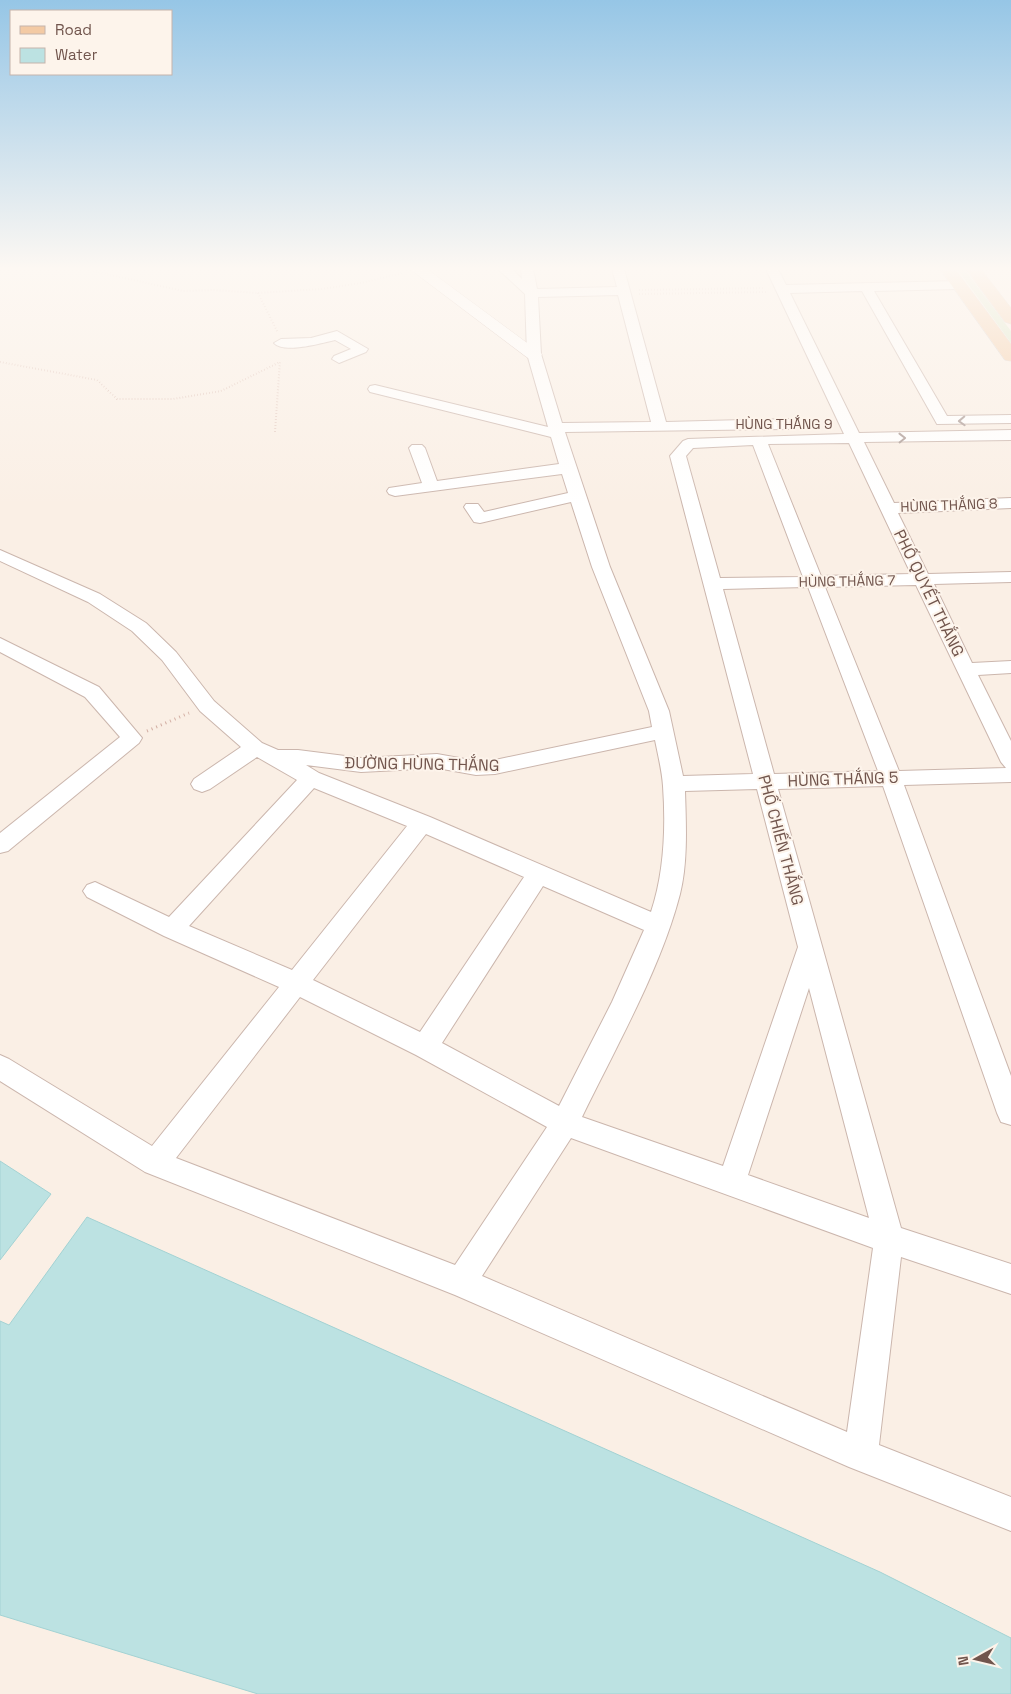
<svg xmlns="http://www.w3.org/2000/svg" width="1011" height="1694" font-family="'Space Grotesk',sans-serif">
  <rect width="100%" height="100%" fill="#faefe5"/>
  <path fill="#d7e6c5" d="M957,269H964L1011,331V343Z"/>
  <g fill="#bce2e2" stroke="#a3d2d3">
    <path d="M0,1161L51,1194L0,1260Z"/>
    <path d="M87,1217L880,1572L1011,1638V1694H258L0,1615V1321L9,1325Z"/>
  </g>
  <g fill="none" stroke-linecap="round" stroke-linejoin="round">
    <g stroke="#cbb6ad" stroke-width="2">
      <g id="street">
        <path d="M498,269H512L522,279L521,269H533L537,289L617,287L612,269H624L666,422L788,419L793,421L796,424L793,427L788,429L565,432L610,567L669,711L683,776L753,774L670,456L683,441L688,439L844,434L766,269H778L786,285L959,281L965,285L959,289L874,291L947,416L1011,415V423L937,424L862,291L790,293L859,433L1011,430V440L864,442L894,503L1011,498V508L898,513L928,574L1011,572V582L934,584L972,663L1011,661V673L978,675L1011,741V782L904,785L1011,1076V1125L1001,1122L997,1113L883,786L778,789L901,1228L1011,1264V1294L901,1257L879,1445L1011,1497V1531L849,1467L455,1295L145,1172L0,1081V1055L9,1059L152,1146L279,987L164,936L87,897L83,891L87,885L95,882L169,917L297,780L257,757L210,789L202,792L194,789L191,784L194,779L241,747L200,711L162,660L132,631L88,602L0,561V550L100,594L146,623L176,652L214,701L262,743L278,750H298L361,758L437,754L476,761L495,760L652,727L649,711L592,567L571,502L480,523L474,522L464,507L466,504H478L484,512L568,493L562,474L395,496L389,494L387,491L389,488L422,483L409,448L412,445H422L425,448L437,481L559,464L551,437L370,392L368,389L370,386L375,385L548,427L527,354L525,294ZM618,295L651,422L562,423L541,354L538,297ZM849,443L911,574L821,576L768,444ZM753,445L803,577L720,578L686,456L693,448ZM916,585L1001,762L1006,768L899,771L825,587ZM808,587L878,771L774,774L723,589ZM655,740C658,755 662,771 663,786C666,828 664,873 651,912L430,817L319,773L306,765L361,772L437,768L476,775L495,774ZM314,788L407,826L292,970L189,926ZM757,789L798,947L723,1166L582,1117C616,1047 661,968 680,894C688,862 686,824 685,791ZM426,834L524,877L420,1032L313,980ZM543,886L644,930L612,1002L559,1106L442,1043ZM809,988L869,1218L748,1175ZM300,997L416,1055L547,1127L455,1265L176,1158ZM571,1138L873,1248L847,1432L482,1276Z"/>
        <path d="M337,331L368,349L366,352L339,363L332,359L334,356L351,349L335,340C322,343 284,354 274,343L281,339L311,338Z"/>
        <path d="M0,638L99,687L142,738L139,743L8,851L0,853V833L120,737L85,697L0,652Z"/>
      </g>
    </g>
    <g stroke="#cfb7ad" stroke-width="1">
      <path id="secondary" d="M410,269H427L542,354L540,358H528Z"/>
    </g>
    <g stroke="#d7cfcd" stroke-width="1">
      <g id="primary">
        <path d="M940,269H955L1011,344V361L1005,360Z"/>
        <path d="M966,269H981L1011,308V324L1005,322Z"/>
      </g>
    </g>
    <g stroke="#d2aea3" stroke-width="2" stroke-dasharray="0.5 2.5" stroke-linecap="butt">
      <path d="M93,271L183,291L214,290L258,293L322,289L361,283L403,273"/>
      <path d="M639,290L765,288"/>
      <path d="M258,293L277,331"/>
      <path d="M639,294L766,292"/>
      <path d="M0,362L97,380L117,399H173L221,391L280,362"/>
      <path d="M275,432L280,361"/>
    </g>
    <path stroke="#d2aea3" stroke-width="3" stroke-dasharray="1 4" stroke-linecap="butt" d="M147,731L189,713"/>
    <use href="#street" fill="#fff" fill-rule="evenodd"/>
    <use href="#secondary" fill="#fff" fill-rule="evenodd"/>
    <use href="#primary" fill="#f3caa4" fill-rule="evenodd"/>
  </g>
  <defs><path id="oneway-chevron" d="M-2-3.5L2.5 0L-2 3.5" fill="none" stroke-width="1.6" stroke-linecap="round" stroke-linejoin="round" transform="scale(1.25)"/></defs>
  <g stroke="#aa9994">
    <use href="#oneway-chevron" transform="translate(962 421) rotate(178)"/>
    <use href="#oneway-chevron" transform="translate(902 438) rotate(-1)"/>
  </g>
  <linearGradient id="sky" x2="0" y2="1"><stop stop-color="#96c6e6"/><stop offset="0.53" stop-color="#fdf8f3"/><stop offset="1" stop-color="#fdf8f3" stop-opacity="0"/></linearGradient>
  <rect width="1011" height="507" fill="url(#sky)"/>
  <g text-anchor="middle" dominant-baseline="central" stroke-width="4" stroke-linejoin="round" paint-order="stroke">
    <g font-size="14" fill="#71554d" stroke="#fdf4eb">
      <text x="784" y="424">HÙNG THẮNG 9</text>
      <text transform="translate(949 505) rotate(-2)">HÙNG THẮNG 8</text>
      <text transform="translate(847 581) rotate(-1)">HÙNG THẮNG 7</text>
    </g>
    <g font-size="16" fill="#71554d" stroke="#fdf4eb">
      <text transform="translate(929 593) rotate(64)">PHỐ QUYẾT THẮNG</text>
      <text transform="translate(422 764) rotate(1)">ĐƯỜNG HÙNG THẮNG</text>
      <text transform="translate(843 779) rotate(-2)">HÙNG THẮNG 5</text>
      <text transform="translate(781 840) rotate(75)">PHỐ CHIẾN THẮNG</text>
    </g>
  </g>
  <rect x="10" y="10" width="162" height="65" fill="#fdf4eb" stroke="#c5b4ac"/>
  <rect x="20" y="26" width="25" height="8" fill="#f3caa4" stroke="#c5b4ac"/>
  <text x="55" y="35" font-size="15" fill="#71554d">Road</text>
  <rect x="20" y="48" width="25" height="15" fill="#bce2e2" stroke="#c5b4ac"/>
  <text x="55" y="60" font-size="15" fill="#71554d">Water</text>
  <g transform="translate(976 1659) rotate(262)" stroke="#fdf4eb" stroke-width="4" paint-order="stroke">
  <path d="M0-4L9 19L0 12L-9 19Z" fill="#71554d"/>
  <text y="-8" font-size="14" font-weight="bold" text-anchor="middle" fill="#71554d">N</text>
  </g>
</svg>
